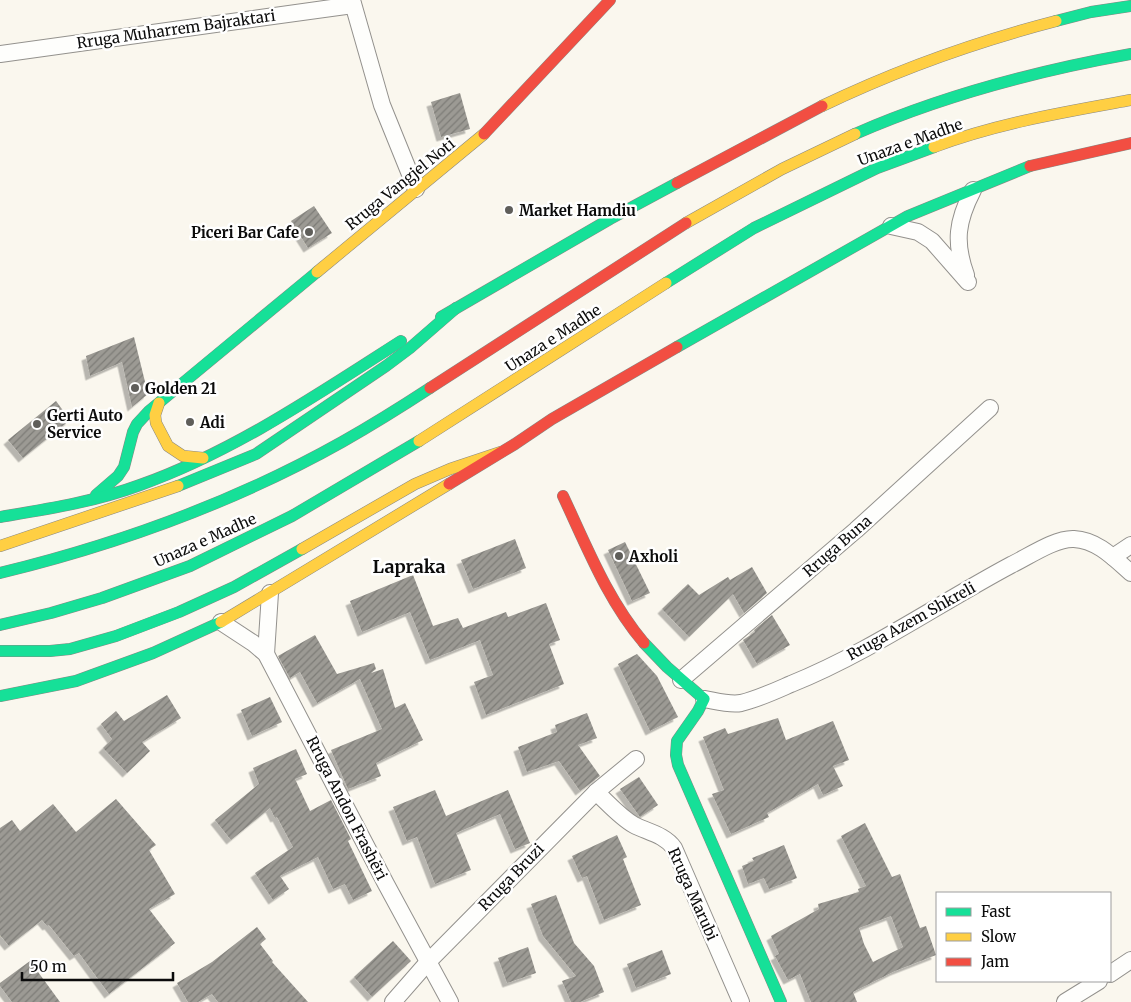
<svg xmlns="http://www.w3.org/2000/svg" width="1131" height="1002" font-family="Merriweather,serif">
  <defs>
    <pattern id="building-hatch" width="6" height="6" patternUnits="userSpaceOnUse" patternTransform="scale(1.25)"><rect width="6" height="6" fill="#9c9a94"/><path d="M-1 1l2-2M0 6l6-6M5 7l2-2" fill="none" stroke="#7d7c77"/></pattern>
    <filter id="shadow"><feDropShadow dx="-4.5" dy="4.5" stdDeviation="0" flood-color="#0004"/></filter>
  </defs>
  <rect width="100%" height="100%" fill="#faf7ee"/>
  <g fill="url(#building-hatch)" fill-rule="evenodd" filter="url(#shadow)">
    <path d="M460,93L470,129L441,137L431,102Z"/>
    <path d="M314,206L332,233L308,248L291,221Z"/>
    <path d="M134,337L148,394L132,407L122,362L90,376L86,356Z"/>
    <path d="M56,401L70,420L23,458L8,440Z"/>
    <path d="M515,539L526,568L473,589L461,560Z"/>
    <path d="M625,542L650,593L632,601L608,550Z"/>
    <path d="M752,567L767,593L744,613L733,594L689,637L662,609L688,584L699,595L728,577L730,580Z"/>
    <path d="M413,575L433,626L458,618L463,628L506,612L508,617L546,603L560,640L549,644L564,684L486,715L474,682L493,675L480,640L430,660L410,612L362,632L350,601Z"/>
    <path d="M772,615L790,645L757,664L743,640L755,632L754,630Z"/>
    <path d="M315,635L337,674L374,663L376,669L371,673L383,669L395,708L405,703L423,740L376,763L381,776L348,789L331,750L382,729L360,679L317,703L300,672L290,678L278,656Z"/>
    <path d="M637,654L657,676L678,717L650,731L618,664Z"/>
    <path d="M167,695L181,718L142,742L150,751L127,773L103,748L112,739L101,724L116,711L124,721Z"/>
    <path d="M270,697L282,722L252,736L241,710Z"/>
    <path d="M587,713L597,738L578,745L600,776L580,791L559,761L527,772L518,747L557,732L555,725Z"/>
    <path d="M778,718L786,740L833,721L849,760L833,766L843,786L823,795L818,784L767,813L769,817L731,834L712,794L724,790L703,737L725,728L728,734Z"/>
    <path d="M296,749L307,774L295,779L310,811L331,800L351,839L348,841L372,891L353,900L345,884L333,889L318,857L280,876L289,889L273,900L255,873L293,847L277,817L275,818L270,808L231,840L215,820L259,784L253,768Z"/>
    <path d="M639,777L658,805L640,817L620,789Z"/>
    <path d="M435,790L446,816L508,790L530,843L515,849L500,814L456,833L471,870L435,884L417,837L407,841L393,807Z"/>
    <path d="M116,799L156,845L149,850L175,894L149,909L175,943L109,994L79,953L74,956L49,925L47,926L42,920L9,946L0,935V828L12,820L20,831L53,804L76,832Z"/>
    <path d="M865,823L892,877L900,874L920,928L926,926L936,955L895,971L853,992L857,1002H811L800,974L788,980L775,956L779,954L771,936L819,909L818,904L859,892L858,889L866,886L841,836ZM891,916L903,947L873,962L864,944L859,928Z"/>
    <path d="M617,835L627,857L623,859L641,905L604,920L587,876L582,878L572,856Z"/>
    <path d="M784,845L797,878L769,889L764,878L748,884L742,866L754,861L752,858Z"/>
    <path d="M556,895L574,943L594,966L604,992L580,1002H571L562,981L576,976L543,936L531,904Z"/>
    <path d="M257,927L266,939L260,944L273,961L272,962L308,1002H218L212,994L198,1002H188L177,983L212,962Z"/>
    <path d="M393,941L411,961L372,997L354,977Z"/>
    <path d="M528,947L536,973L507,983L498,958Z"/>
    <path d="M662,950L671,974L636,988L627,964Z"/>
    <path d="M30,961L60,1002H12L0,986V983Z"/>
  </g>
  <g fill="none" stroke-linecap="round" stroke-linejoin="round">
    <g stroke="#93918d" stroke-width="18">
      <g id="street">
        <path d="M352,0L382,105L416,189"/>
        <path d="M0,54L353,5"/>
        <path d="M891,226L918,232L932,241L968,282"/>
        <path d="M966,275C954,242 957,221 973,190"/>
        <path d="M1113,557L1131,545"/>
        <path d="M221,622L253,643L266,654L386,884L450,1002"/>
        <path d="M266,654L270,593"/>
        <path d="M681,680L856,530L990,408"/>
        <path d="M704,699C716,701 729,705 741,703C758,699 775,691 791,684C868,653 938,604 1011,565C1028,557 1055,538 1074,539C1097,540 1114,558 1131,573"/>
        <path d="M596,792C608,803 620,817 634,825C648,832 665,835 674,848L741,1002"/>
        <path d="M1110,974L1131,960"/>
        <path d="M393,1002L428,962L596,792L636,759"/>
        <path d="M1065,1002L1099,981"/>
      </g>
    </g>
    <g stroke="#898884" stroke-width="12">
      <g id="fast">
        <path d="M1056,21L1091,12L1131,6"/>
        <path d="M855,134C944,95 1036,71 1131,54"/>
        <path d="M666,283L754,228L877,168L934,147"/>
        <path d="M441,317L610,219L677,183"/>
        <path d="M677,347L908,216L1030,166"/>
        <path d="M178,486L256,454L386,366L410,348L456,308"/>
        <path d="M96,495L118,476L124,467L133,432L137,424L149,411L317,272"/>
        <path d="M0,517C48,509 94,502 140,485C233,452 318,394 401,341"/>
        <path d="M0,573C119,544 235,502 342,442C372,425 401,407 430,388"/>
        <path d="M0,625L51,613L102,598L190,566L292,516L419,441"/>
        <path d="M644,643L667,667L704,699L698,711L677,741L676,755L678,765L781,1002"/>
        <path d="M0,651H50L70,649L116,636L179,612L234,587L302,549"/>
        <path d="M0,696L76,681L153,653L221,622"/>
      </g>
    </g>
    <g stroke="#898884" stroke-width="12">
      <g id="slow">
        <path d="M822,106C897,70 975,42 1056,21"/>
        <path d="M934,147C998,123 1065,112 1131,100"/>
        <path d="M686,223L782,169L855,134"/>
        <path d="M317,272L484,134"/>
        <path d="M159,403L155,415L156,423L168,446L183,456L203,458"/>
        <path d="M419,441L666,283"/>
        <path d="M0,546L178,486"/>
        <path d="M302,549L415,484L450,469L501,452"/>
        <path d="M221,622L449,484"/>
      </g>
    </g>
    <g stroke="#898884" stroke-width="12">
      <g id="jam">
        <path d="M484,134L610,0"/>
        <path d="M1030,166L1131,143"/>
        <path d="M677,183L822,106"/>
        <path d="M430,388L686,223"/>
        <path d="M449,484L515,444L552,419L677,347"/>
        <path d="M563,496C587,547 607,599 644,643"/>
      </g>
    </g>
    <use href="#street" stroke="#fefefc" stroke-width="16"/>
    <use href="#fast" stroke="#16e098" stroke-width="11"/>
    <use href="#slow" stroke="#ffcf43" stroke-width="11"/>
    <use href="#jam" stroke="#f24e42" stroke-width="11"/>
  </g>
  <g fill="#5f5e5a" stroke="#fff" stroke-width="2">
    <circle cx="509" cy="210" r="5"/>
    <circle cx="309" cy="232" r="5"/>
    <circle cx="135" cy="388" r="5"/>
    <circle cx="190" cy="422" r="5"/>
    <circle cx="37" cy="424" r="5"/>
    <circle cx="619" cy="556" r="5"/>
  </g>
  <g text-anchor="middle" dominant-baseline="central" stroke-width="5" stroke-linejoin="round" paint-order="stroke">
    <g font-size="15" fill="#0b0b0b" stroke="#fff">
      <text transform="translate(176 29) rotate(-8)">Rruga Muharrem Bajraktari</text>
      <text transform="translate(910 142) rotate(-20)">Unaza e Madhe</text>
      <text transform="translate(400 184) rotate(-39)">Rruga Vangjel Noti</text>
      <text transform="translate(553 338) rotate(-33)">Unaza e Madhe</text>
      <text transform="translate(205 540) rotate(-24)">Unaza e Madhe</text>
      <text transform="translate(837 546) rotate(-41)">Rruga Buna</text>
      <text transform="translate(911 621) rotate(-29)">Rruga Azem Shkreli</text>
      <text transform="translate(347 808) rotate(63)">Rruga Andon Frashëri</text>
      <text transform="translate(511 877) rotate(-46)">Rruga Bruzi</text>
      <text transform="translate(693 894) rotate(66)">Rruga Marubi</text>
    </g>
    <g font-size="15" font-weight="bold" fill="#0b0b0b" stroke="#fff" text-anchor="start">
      <text x="519" y="210">Market Hamdiu</text>
      <text x="299" y="232" text-anchor="end">Piceri Bar Cafe</text>
      <text x="145" y="388">Golden 21</text>
      <text x="47" y="415">Gerti Auto<tspan x="47" dy="17">Service</tspan></text>
      <text x="200" y="422">Adi</text>
      <text x="629" y="556">Axholi</text>
    </g>
    <g font-size="18" font-weight="bold" fill="#0b0b0b" stroke="#fff">
      <text x="409" y="566">Lapraka</text>
    </g>
  </g>
  <rect x="936" y="892" width="175" height="90" fill="#ffffff" stroke="#9d9d9d"/>
  <rect x="946" y="908" width="25" height="8" fill="#16e098" stroke="#9d9d9d"/>
  <text x="981" y="917" font-size="15" fill="#0b0b0b">Fast</text>
  <rect x="946" y="933" width="25" height="8" fill="#ffcf43" stroke="#9d9d9d"/>
  <text x="981" y="942" font-size="15" fill="#0b0b0b">Slow</text>
  <rect x="946" y="958" width="25" height="8" fill="#f24e42" stroke="#9d9d9d"/>
  <text x="981" y="967" font-size="15" fill="#0b0b0b">Jam</text>
  <path d="M22 972v8h151v-8" fill="none" stroke="#0b0b0b" stroke-width="2.5"/>
  <text x="30" y="972" font-size="15" fill="#0b0b0b" stroke="#ffffff" stroke-width="4" paint-order="stroke">50 m</text>
</svg>
